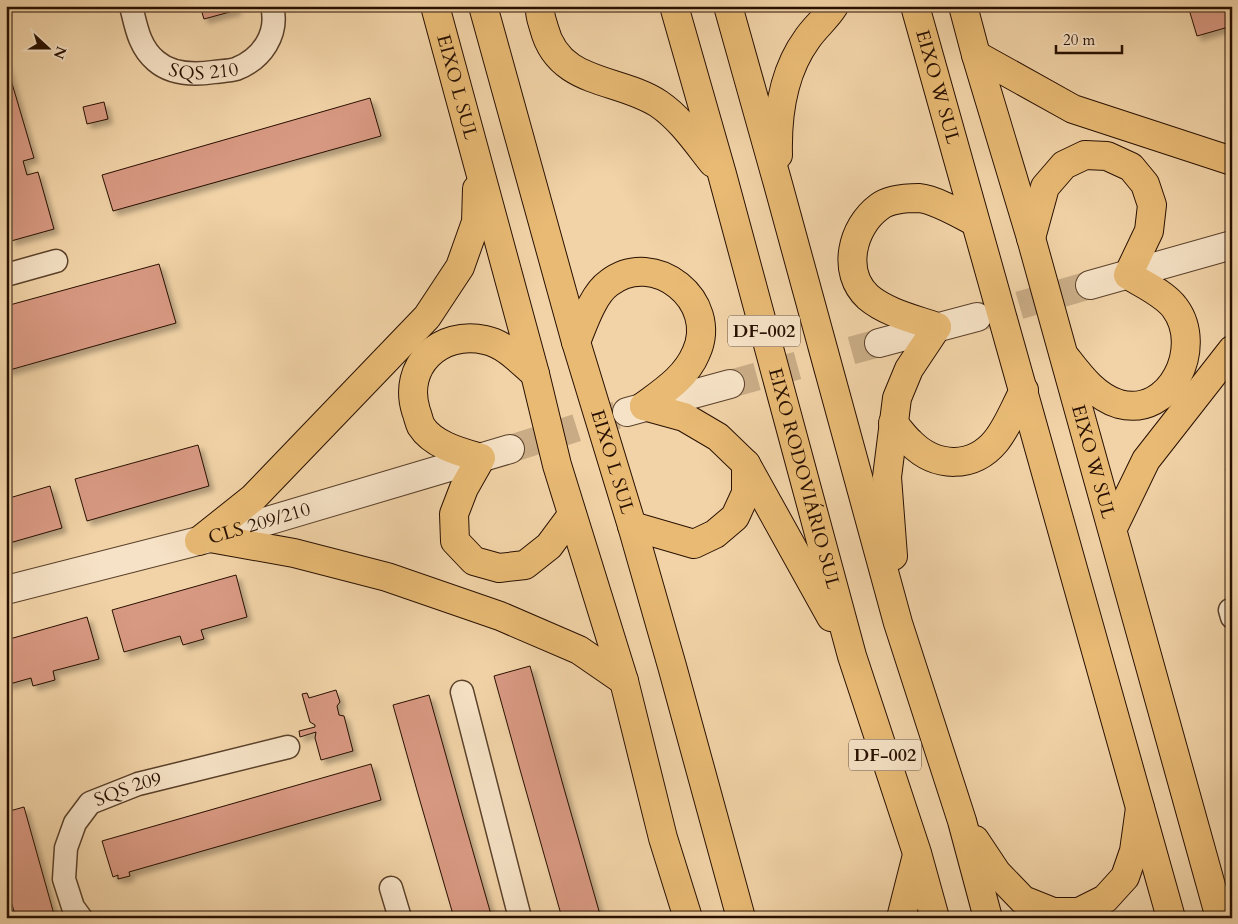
<svg xmlns="http://www.w3.org/2000/svg" width="1238" height="924" font-family="Cardo,serif">
  <defs>
    <filter id="shadow"><feDropShadow dx="4.5" dy="4.5" stdDeviation="2.5" flood-color="#0004"/></filter>
  </defs>
  <rect width="100%" height="100%" fill="#f1d3a7"/>
  <filter id="stains"><feTurbulence type="fractalNoise" baseFrequency=".004" numOctaves="4"/><feColorMatrix values="0 0 0 0 .2 0 0 0 0 .09 0 0 0 0 .02 0 0 0 .5 -.17"/></filter>
  <radialGradient id="worn" r=".72"><stop offset=".6" stop-color="#630" stop-opacity="0"/><stop offset="1" stop-color="#630" stop-opacity=".3"/></radialGradient>
  <g fill="#d89982" stroke="#281000" filter="url(#shadow)">
    <path d="M200,6H236L237,10L204,19Z"/>
    <path d="M1188,6H1232V26L1197,36Z"/>
    <path d="M6,63L34,158L23,161L27,175L38,172L54,229L11,241L6,222Z"/>
    <path d="M370,98L381,136L113,211L102,175Z"/>
    <path d="M104,102L108,119L87,124L83,107Z"/>
    <path d="M159,264L176,323L6,371V306Z"/>
    <path d="M198,445L209,486L87,521L75,479Z"/>
    <path d="M1232,467V489L1226,469Z"/>
    <path d="M50,486L62,528L6,544V499Z"/>
    <path d="M236,575L247,617L201,630L204,639L183,645L180,636L124,652L112,610Z"/>
    <path d="M87,617L99,659L53,671L55,680L33,686L31,678L6,685V640Z"/>
    <path d="M530,666L563,785L601,918H562L519,766L494,676Z"/>
    <path d="M336,690L340,702L337,706L339,715L344,716L353,751L321,760L315,738L316,732L300,737L299,731L315,727V725L310,722L302,694L307,693L309,698Z"/>
    <path d="M429,695L462,813L492,918H454L418,794L393,705Z"/>
    <path d="M371,764L381,800L129,872L130,876L118,879V875L113,877L102,841Z"/>
    <path d="M24,807L55,918H16L6,884V812Z"/>
  </g>
  <g fill="none" stroke-linecap="round" stroke-linejoin="round">
    <g stroke="#c9ac86" stroke-width="28" stroke-dasharray="28 14" stroke-linecap="butt">
      <path d="M979,317L1090,285"/>
      <path d="M730,384L879,343"/>
      <path d="M510,449L623,413"/>
    </g>
    <g stroke="#5a412a" stroke-width="25">
      <g id="minor">
        <path id="s1" d="M131,6C136,26 139,47 156,61C171,74 194,75 214,72C221,71 229,71 236,69C262,59 279,34 272,6"/>
        <path d="M6,275L56,261"/>
        <path d="M1230,610L1232,617"/>
        <path d="M462,692L520,918"/>
        <path d="M391,888L400,918"/>
        <path id="s2" d="M81,918L73,907L64,879L66,848L75,823L90,803L138,784L288,747"/>
      </g>
    </g>
    <g stroke="#5a412a" stroke-width="30">
      <g id="tertiary">
        <path d="M1090,285L1232,245"/>
        <path d="M879,343L977,317"/>
        <path d="M627,412L730,384"/>
        <path id="s3" d="M6,590L210,538L510,449"/>
      </g>
    </g>
    <g stroke="#281000" stroke-width="30">
      <g id="primary">
        <path id="s4" d="M435,6L535,374L557,465L624,681L663,838L688,918"/>
        <path id="s5" d="M483,6L576,342L632,526L672,666L741,918"/>
        <path id="s6" d="M915,6L1171,918"/>
        <path id="s7" d="M963,6L976,55L1031,238L1220,918"/>
        <path d="M976,55L1073,109L1232,161"/>
        <path d="M1031,238L1045,187L1064,165L1085,155L1107,156L1131,167L1145,184L1152,205L1149,231L1128,275C1143,284 1165,294 1175,308C1204,347 1171,418 1119,404C1096,397 1081,377 1067,359"/>
        <path d="M937,327C914,319 887,313 868,297C841,272 852,227 879,207C889,199 907,198 919,198C934,199 962,215 975,222"/>
        <path d="M576,342C583,325 593,294 609,283C654,248 720,301 696,353C686,377 664,391 644,406"/>
        <path d="M535,374C520,361 505,344 485,340C440,330 402,366 416,411C418,416 419,422 421,426C433,445 460,452 481,458L464,488L454,514L455,541L474,561L499,568L525,565L549,546L572,515"/>
        <path d="M893,423C899,429 904,437 911,443C936,468 973,469 996,441C1008,426 1015,407 1024,390"/>
        <path d="M632,526L694,544L715,534L735,517L746,493V464"/>
        <path d="M1113,528L1146,460L1232,350"/>
        <path d="M210,538L294,553L387,577L500,616L579,650L624,681"/>
        <path d="M199,541L253,498L427,317L460,267L476,222L477,189"/>
      </g>
    </g>
    <g stroke="#281000" stroke-width="30">
      <g id="trunk">
        <path d="M540,6C539,14 542,21 544,28C559,86 618,77 659,104C681,119 697,143 713,163"/>
        <path id="s8" d="M674,6L722,174L852,656L917,853L935,918"/>
        <path d="M728,6L778,184L898,623L962,821L988,918"/>
        <path d="M778,155C777,116 783,72 807,39C815,27 826,19 834,6"/>
        <path d="M644,406L684,417L718,437L746,464L831,617"/>
        <path d="M893,556L887,477L897,398L909,369L937,327"/>
        <path d="M975,840L997,873L1023,900L1053,912H1079L1105,899L1125,877L1134,851L1140,808"/>
        <path d="M901,918L917,855"/>
      </g>
    </g>
    <use href="#minor" stroke="#f6e2c6" stroke-width="22"/>
    <use href="#tertiary" stroke="#f6e2c6" stroke-width="28"/>
    <use href="#primary" stroke="#e8ba74" stroke-width="28"/>
    <use href="#trunk" stroke="#e8ba74" stroke-width="28"/>
  </g>
  <g text-anchor="middle" dominant-baseline="central" stroke-width="5" stroke-linejoin="round" paint-order="stroke">
    <g fill="#f6e2c6" stroke="#664f3b" stroke-width="1">
      <rect x="728" y="315.5" width="72" height="31" rx="4"/>
      <rect x="849" y="739.5" width="72" height="31" rx="4"/>
    </g>
    <g font-size="18" font-weight="bold" fill="#281000">
      <text x="764" y="331">DF-002</text>
      <text x="885" y="755">DF-002</text>
    </g>
    <g font-size="19" fill="#281000" stroke="#f6e2c6">
      <text stroke="none"><textPath href="#s1" startOffset="112">SQS 210</textPath></text>
      <text stroke="none"><textPath href="#s4" startOffset="84">EIXO L SUL</textPath></text>
      <text stroke="none"><textPath href="#s6" startOffset="84">EIXO W SUL</textPath></text>
      <text stroke="none"><textPath href="#s5" startOffset="474">EIXO L SUL</textPath></text>
      <text stroke="none"><textPath href="#s7" startOffset="474">EIXO W SUL</textPath></text>
      <text stroke="none"><textPath href="#s8" startOffset="490">EIXO RODOVIÁRIO SUL</textPath></text>
      <text stroke="none"><textPath href="#s3" startOffset="262">CLS 209/210</textPath></text>
      <text stroke="none"><textPath href="#s2" startOffset="166">SQS 209</textPath></text>
    </g>
  </g>
  <rect width="1238" height="924" fill="none" stroke="#f1d3a7" stroke-width="25"/>
  <rect x="8" y="8" width="1223" height="909" fill="none" stroke="#281000" stroke-width="2.5"/>
  <rect x="12" y="12" width="1213" height="899" fill="none" stroke="#281000"/>
  <g transform="translate(48 48) rotate(111)" stroke="#f6e2c6" stroke-width="4" paint-order="stroke">
  <path d="M0-4L9 19L0 12L-9 19Z" fill="#281000"/>
  <text y="-8" font-size="14" font-weight="bold" text-anchor="middle" fill="#281000">N</text>
  </g>
  <path d="M1056 45v8h66v-8" fill="none" stroke="#281000" stroke-width="2.5"/>
  <text x="1063" y="45" font-size="15" fill="#281000" stroke="#f6e2c6" stroke-width="4" paint-order="stroke">20 m</text>
  <rect width="100%" height="100%" filter="url(#stains)"/>
  <rect width="100%" height="100%" fill="url(#worn)"/>
</svg>
